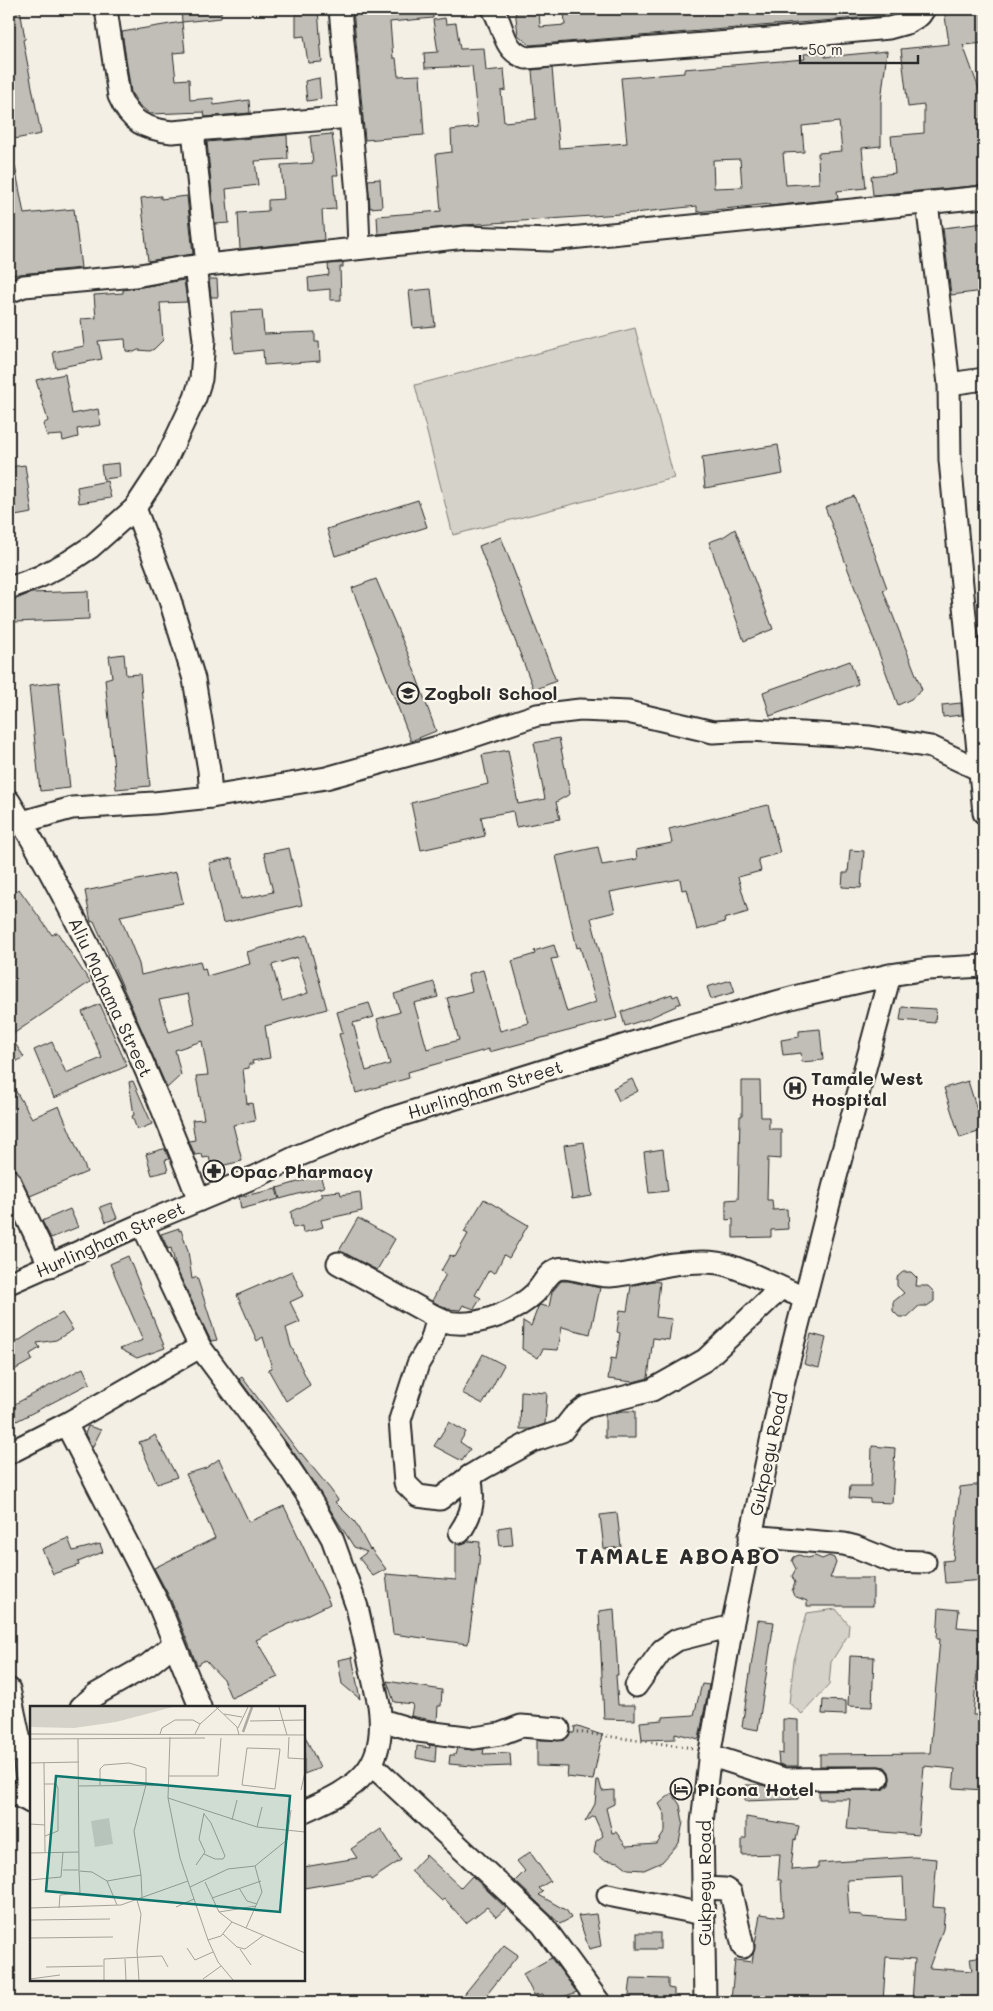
<svg xmlns="http://www.w3.org/2000/svg" width="993" height="2011" font-family="Mali,sans-serif">
  <rect width="100%" height="100%" fill="#f3efe4"/>
  <filter id="ink" filterUnits="userSpaceOnUse"><feTurbulence type="fractalNoise" baseFrequency=".02" numOctaves="2"/><feDisplacementMap in="SourceGraphic" scale="10" xChannelSelector="R" yChannelSelector="G"/><feConvolveMatrix kernelMatrix="1 2 1 2 8 2 1 2 1" color-interpolation-filters="sRGB"/></filter>
  <g filter="url(#ink)">
    <g fill="#d5d2c9" stroke="#807e7a">
      <path d="M635,328L674,478L453,535L415,385Z"/>
      <path d="M836,1609L849,1625L848,1635L831,1662L829,1685L802,1714L789,1703L794,1660L807,1613Z"/>
    </g>
    <g fill="#c0beb6" stroke="#2b2b2b" fill-rule="evenodd">
      <path d="M9,9H20L25,39L23,40L41,134L9,140Z"/>
      <path d="M181,9H221V18L182,22Z"/>
      <path d="M296,9H318L322,62L308,63L304,36L296,37Z"/>
      <path d="M353,9H433V18L390,22L393,58H396L398,76L420,75L424,135L365,140Z"/>
      <path d="M515,9H539L540,27L565,25L564,9H883V16L530,45L518,35Z"/>
      <path d="M944,9H984V43L963,45L984,103V185L873,195L871,176L895,173L891,136L924,133V105L908,107L901,49L949,44Z"/>
      <path d="M445,18L446,24L456,23L460,49L484,48L486,71L504,69L506,90L501,91L504,122L536,119L532,70L552,68L559,148L627,143L621,78L684,73V69L805,59L804,54L825,52V57L887,51L881,101V146L862,148L866,188L837,191L838,199L770,206V204L697,212V206L634,213L465,225L378,234L377,216L441,211L436,154L452,152L451,130L478,127L472,66L425,68L424,53L438,52L433,20ZM839,122L842,151L818,153L819,183L786,185L783,153L804,152L802,126ZM740,159L742,187L714,188L713,160Z"/>
      <path d="M182,22L185,52L173,53L176,80L189,79L190,100L213,98L214,105L249,100L250,113L205,117L204,112L150,114L138,104L131,92L122,32Z"/>
      <path d="M319,78L321,99L307,101L305,81Z"/>
      <path d="M332,134L338,175H333L336,209L322,210L324,240L240,249L238,213L268,211V200L284,199L281,165L313,163L310,136Z"/>
      <path d="M287,135L288,159L255,161L258,185L226,189L229,223L215,224L207,142Z"/>
      <path d="M9,166H15L24,214L74,209L81,268L9,275Z"/>
      <path d="M380,179L382,207L370,208L368,180Z"/>
      <path d="M161,196V199L187,196L193,254L148,261L141,198Z"/>
      <path d="M984,223V291L951,295L943,228Z"/>
      <path d="M343,263V267H340L341,300H330V289L309,291L308,278L329,275L328,264Z"/>
      <path d="M209,279H217L218,297H211Z"/>
      <path d="M184,280L187,302L160,303L163,340L154,349L150,351L138,350L134,352L126,351L125,339L98,341L102,359L56,368L53,352L84,346L81,319L96,318L94,295L123,293V290Z"/>
      <path d="M431,289L435,326L413,328L409,291Z"/>
      <path d="M262,310L264,334L315,332V342H319L320,361L264,365L263,350L234,353L231,312Z"/>
      <path d="M65,374L72,414L98,409L101,425L77,429L78,437L63,441L62,435L47,436L43,424L48,421L36,380Z"/>
      <path d="M778,445L783,474L705,488L702,457Z"/>
      <path d="M119,463L120,477L103,479L101,465Z"/>
      <path d="M25,465L32,513L9,517V497H12L9,467Z"/>
      <path d="M107,481L111,498L79,503L77,487Z"/>
      <path d="M854,496L887,588L883,590L922,690L911,699L898,705L825,507Z"/>
      <path d="M418,500L427,527L335,556L327,529Z"/>
      <path d="M735,529L773,629L744,641L709,542L723,537Z"/>
      <path d="M501,537L556,681L534,690L479,546Z"/>
      <path d="M376,579L409,656L436,731L411,741L352,588Z"/>
      <path d="M88,591L89,619L14,622V600L31,593Z"/>
      <path d="M124,654L126,675L140,674L150,786L116,789L105,679L112,677L109,656Z"/>
      <path d="M850,661L858,684L770,716L763,692Z"/>
      <path d="M59,682L70,788L40,791L29,686Z"/>
      <path d="M961,703L962,715L943,717L942,705Z"/>
      <path d="M559,738L570,794L556,802L560,819L516,827L513,811L481,817L485,836L421,850L411,803L488,784L482,755L508,750L518,804L545,799L534,743Z"/>
      <path d="M768,805L780,853L758,859L761,871L738,877L748,912L724,919L725,922L697,930L687,889L682,890L680,879L610,892L615,912L591,918L617,1018L489,1052V1049L408,1072L409,1078L356,1093L339,1034L343,1033L337,1012L369,1003L374,1017L353,1023L366,1071L390,1064L377,1019L400,1012L394,994L434,982L438,997L414,1003L427,1049L459,1040L447,998L472,991L468,974L483,970L500,1031L529,1023L512,961L535,954L534,951L554,945L558,958L551,959L567,1012L596,1002L580,947L577,948L556,856L598,847L602,865L637,859L636,850L672,843L669,829Z"/>
      <path d="M289,848L302,905L223,923L209,863L232,858L241,899L273,892L264,853Z"/>
      <path d="M850,850L864,851L861,888L842,887L843,873H848Z"/>
      <path d="M176,872L183,903L120,916L139,964L141,975L200,961L202,969L205,968L207,976L250,964L247,952L307,935L327,1009L265,1026L270,1058L252,1061L253,1064H249V1068L243,1069L247,1104L252,1103L255,1121L233,1125L242,1161L212,1168L209,1157L203,1158L202,1154L195,1155L189,1141L195,1140L192,1120L204,1119L196,1076L208,1075L202,1041L175,1050L181,1075L167,1088L94,921L91,922L85,891ZM297,957L308,993L282,1001L272,965ZM188,994L195,1024L169,1032L159,1000Z"/>
      <path d="M19,889L52,935L57,932L90,982L10,1036L24,1057L9,1066V896Z"/>
      <path d="M731,980L735,992L711,999L707,987Z"/>
      <path d="M672,994L673,997L678,995L681,1003L676,1005V1006L647,1019L625,1026L621,1012Z"/>
      <path d="M100,1004L127,1066L54,1098L34,1050L52,1042L66,1073L102,1058L82,1012Z"/>
      <path d="M902,1007L936,1009L935,1023L900,1020Z"/>
      <path d="M820,1029L823,1060L802,1062L801,1053L783,1055L781,1040L799,1037V1031Z"/>
      <path d="M632,1079L638,1091L619,1101L613,1088Z"/>
      <path d="M9,1080L32,1118L59,1106L87,1172L30,1196L9,1156Z"/>
      <path d="M133,1081L152,1124L137,1130L132,1116L134,1115L129,1082Z"/>
      <path d="M742,1081H760L761,1117H769V1129H781V1159L768,1158L767,1200H772L773,1210L787,1209L788,1229L771,1230V1237L733,1238V1219L726,1220V1200L738,1199L740,1116H742Z"/>
      <path d="M968,1081L977,1110L982,1109L984,1117V1130L960,1138L944,1088Z"/>
      <path d="M584,1142L592,1196L572,1199L564,1145Z"/>
      <path d="M163,1149H165L169,1159L165,1160L168,1171L152,1175L146,1154Z"/>
      <path d="M663,1149L668,1191L649,1193L644,1152Z"/>
      <path d="M318,1170L324,1187L280,1199L277,1188L305,1180L303,1175Z"/>
      <path d="M276,1189L279,1199L241,1209L239,1197Z"/>
      <path d="M340,1191L341,1195L360,1192L362,1211L321,1220L323,1227L303,1233L302,1226L293,1228L291,1212L323,1196L321,1193Z"/>
      <path d="M484,1199L528,1225L509,1258L504,1255L495,1273L489,1270L475,1295L481,1298L474,1309L463,1305L460,1310L447,1309L432,1301L446,1274L441,1271L450,1255L455,1257L468,1234L464,1232Z"/>
      <path d="M111,1203L117,1218L106,1222L100,1207Z"/>
      <path d="M70,1209L78,1227L51,1238L42,1221Z"/>
      <path d="M358,1218L395,1239L377,1270L339,1251Z"/>
      <path d="M179,1228V1231L181,1230L188,1251L192,1279L197,1277L217,1340L211,1341L177,1270L171,1248L168,1249L161,1234Z"/>
      <path d="M128,1256L165,1348L137,1358L120,1349L143,1340L110,1264Z"/>
      <path d="M292,1271L303,1296L290,1302L300,1322L286,1328L291,1346L310,1385L286,1401L268,1369L272,1368L263,1337L257,1341L237,1295Z"/>
      <path d="M903,1272H911L917,1278L916,1286H928L934,1292V1301L927,1306H919L907,1317H899L893,1311V1302L904,1293L897,1286V1277Z"/>
      <path d="M561,1281H568L600,1288L590,1334L562,1327L558,1350L543,1349L538,1358L522,1349L523,1321L531,1326L538,1307L540,1305L549,1307L552,1292Z"/>
      <path d="M653,1281L660,1282L656,1317L672,1319L669,1340L653,1338L648,1378L633,1382L608,1379L611,1358L616,1359L620,1333L617,1332L620,1310L627,1311L631,1286Z"/>
      <path d="M62,1313L73,1330L56,1340L37,1343L40,1348L30,1354L32,1360L9,1373V1347Z"/>
      <path d="M811,1334L826,1338L819,1368L804,1364Z"/>
      <path d="M483,1354L504,1365L483,1404L462,1393Z"/>
      <path d="M83,1368L90,1383L9,1425V1407Z"/>
      <path d="M242,1377L300,1454L301,1453L331,1490L338,1500L335,1502L355,1522L370,1550L371,1549L386,1569L373,1576L359,1558L367,1552L354,1547L296,1456L239,1379Z"/>
      <path d="M521,1391L547,1393L545,1424L531,1429H520Z"/>
      <path d="M622,1411H635V1438H605V1415Z"/>
      <path d="M449,1422L466,1432L460,1442L470,1449L462,1461L434,1446Z"/>
      <path d="M88,1426L101,1430L92,1448L85,1434Z"/>
      <path d="M155,1435L177,1477L157,1484L139,1442L149,1439Z"/>
      <path d="M872,1446L895,1448L892,1503L870,1502V1499L849,1498L850,1486H871Z"/>
      <path d="M219,1459L249,1522L284,1506L330,1604L256,1640L278,1677L231,1698L223,1679L205,1660L197,1665L170,1598L154,1568L215,1538L186,1474L206,1468Z"/>
      <path d="M984,1484V1580L945,1583L943,1561L953,1560L960,1487Z"/>
      <path d="M617,1513L621,1547L604,1549L600,1515Z"/>
      <path d="M511,1526L513,1545L500,1546L498,1528Z"/>
      <path d="M68,1538L73,1551L100,1544L103,1552L78,1562L79,1565L53,1574L42,1549Z"/>
      <path d="M468,1541L480,1542L479,1564L468,1644L393,1634L386,1574L456,1580V1544H460Z"/>
      <path d="M799,1555L808,1558L815,1556L822,1559L829,1556L834,1558L836,1563L830,1578H873V1606H807V1601L794,1596L792,1591L795,1583L792,1576L796,1569L792,1561L794,1557Z"/>
      <path d="M939,1608L959,1610L957,1627L981,1629L973,1715H984V1790L953,1788L955,1769L924,1766L918,1835L847,1829L850,1799H819V1791L879,1790L884,1789L889,1785L890,1778L889,1772L885,1767L878,1766H820V1754L930,1753L940,1639H937Z"/>
      <path d="M614,1609L618,1675H616L618,1705H635V1720L604,1719L599,1611Z"/>
      <path d="M758,1620L774,1622L758,1730L742,1727Z"/>
      <path d="M850,1656L874,1657L872,1707L848,1706Z"/>
      <path d="M352,1657L360,1699L342,1684L338,1660Z"/>
      <path d="M387,1681L442,1690L441,1706H438L437,1721L411,1716L413,1704L394,1702Z"/>
      <path d="M702,1684L709,1685L699,1739L675,1733V1739L642,1740L640,1722L663,1720V1717L694,1715Z"/>
      <path d="M823,1700L846,1701V1715L822,1714Z"/>
      <path d="M783,1719L798,1720V1766H786L779,1764L778,1753L783,1754Z"/>
      <path d="M575,1726L602,1735L593,1780L567,1777L568,1767L537,1766V1740H564L571,1733H574Z"/>
      <path d="M304,1734L320,1768L304,1774Z"/>
      <path d="M429,1745L436,1746L435,1762L416,1758L417,1746L430,1748Z"/>
      <path d="M457,1748L473,1750L484,1749L483,1754L510,1753L511,1766L484,1767L449,1764L450,1755H455Z"/>
      <path d="M597,1780H599L602,1791L614,1790V1804L606,1808L612,1833L616,1832L626,1846L657,1844L665,1831V1815L659,1804L672,1793L680,1805L683,1822L679,1843L662,1862L644,1870L628,1869L619,1862L604,1860L594,1853L596,1841L603,1836L594,1816L585,1822L595,1804Z"/>
      <path d="M745,1785H762L780,1791H798V1799L745,1801Z"/>
      <path d="M746,1817L799,1826L796,1840L794,1839L791,1870L818,1868V1863L914,1857L937,1859L933,1907L945,1908L943,1929L929,1968L972,1971L970,1958L984,1956V2002L976,2001L912,2002L915,1959L886,1957L883,2002H765L731,2000L735,1960L752,1962L760,1914L783,1917L781,1880H778L780,1854L742,1855V1839L746,1838ZM903,1877L905,1920L862,1917V1915L849,1914L847,1880Z"/>
      <path d="M381,1829L401,1860L371,1880L369,1877L304,1888V1867L357,1858L351,1849Z"/>
      <path d="M530,1852L550,1881L539,1888L543,1892L539,1895L567,1911L571,1918L560,1924L515,1881L525,1871L517,1861Z"/>
      <path d="M426,1855L461,1888L472,1876L506,1908L496,1917L487,1907L466,1923L445,1899L442,1901L411,1871Z"/>
      <path d="M596,1914L601,1946L589,1949L578,1916Z"/>
      <rect x="637" y="1933" width="23" height="16"/>
      <path d="M504,1945L518,1955L481,2002H458Z"/>
      <path d="M551,1958L577,1992L566,1996L544,2000L543,1994L534,1995L523,1974Z"/>
      <path d="M631,1978L668,1979V1988L674,1989V2002H628Z"/>
    </g>
    <g fill="none" stroke-linecap="round" stroke-linejoin="round">
      <g stroke="#2b2b2b" stroke-width="25">
        <g id="minor">
          <path d="M106,9L119,96C130,122 145,129 172,132L350,117"/>
          <path d="M340,9L357,193L359,248"/>
          <path d="M493,9C505,28 502,50 526,58L793,37L889,28L907,23L920,15L924,9"/>
          <path d="M193,130L207,265L466,237L550,240L984,197"/>
          <path d="M927,203L949,384L950,460L984,813"/>
          <path d="M9,288L11,291L24,286L135,276L179,268L207,265"/>
          <path d="M949,384L984,379"/>
          <path d="M9,588L39,577L70,561L91,547L135,508L164,464L195,398L201,379L204,340L195,266"/>
          <path d="M211,797L326,778L459,741L537,715L580,710L628,712L713,732L751,730L870,737L931,747L980,770H984"/>
          <path d="M9,801C86,927 145,1062 199,1200"/>
          <path d="M22,822L72,808L154,803L211,797L209,770L194,679L169,597L135,508"/>
          <path d="M9,1180L50,1266"/>
          <path d="M142,1224L200,1347L286,1463L310,1499L332,1538L357,1607L379,1705C388,1769 357,1788 304,1811"/>
          <path d="M338,1263L443,1321C473,1329 513,1314 535,1293C542,1286 548,1272 558,1269C572,1265 594,1277 610,1276C632,1275 652,1267 674,1264C692,1262 713,1260 730,1266C752,1273 773,1284 793,1293"/>
          <path d="M9,1283L142,1224L257,1176L300,1155L389,1119L674,1030L802,995L890,975L928,969L984,966"/>
          <path d="M438,1317L431,1342L418,1364L400,1420L405,1483L418,1496L440,1499L470,1476L485,1467L533,1441L562,1431L573,1417L586,1407L652,1390L705,1360L781,1288"/>
          <path d="M66,1424L158,1603L200,1707"/>
          <path d="M9,1453L66,1424L200,1347"/>
          <path d="M460,1532C473,1513 475,1498 470,1476"/>
          <path d="M750,1536L844,1544L856,1547L891,1561L925,1562"/>
          <path d="M636,1686L662,1650L677,1640L732,1626"/>
          <path d="M9,1689L25,1764L30,1802"/>
          <path d="M81,1707L95,1695L148,1665L174,1644"/>
          <path d="M381,1720L418,1731L474,1738L500,1734L521,1726L559,1729"/>
          <path d="M709,1755L784,1779L878,1778"/>
          <path d="M372,1765L542,1924L599,2002"/>
          <path d="M9,1792L31,1802"/>
          <path d="M703,1888L725,1889L731,1893L743,1947"/>
          <path d="M608,1895L703,1914"/>
          <path d="M705,2002L702,1823L710,1751L732,1626L784,1380L834,1184L890,975"/>
        </g>
      </g>
      <path stroke="#2b2b2b" stroke-width="3" stroke-dasharray="1 4" stroke-linecap="butt" d="M577,1732L694,1748"/>
      <use href="#minor" stroke="#fbf7ec" stroke-width="21"/>
    </g>
  </g>
  <defs>
    <g id="school-ring" transform="scale(1.125)"><circle r="9.5" fill="#fbf7ec" stroke="#2b2b2b" stroke-width="1.5"/><path d="M0-5L7-2L0 1L-7-2ZM-4 1L0 2.5L4 1V4Q0 6-4 4Z" fill="#2b2b2b"/></g>
    <g id="hospital-ring" transform="scale(1.125)"><circle r="9.5" fill="#fbf7ec" stroke="#2b2b2b" stroke-width="1.5"/><path d="M-5-5h3v3.5h4V-5h3V5h-3V1.5h-4V5h-3Z" fill="#2b2b2b"/></g>
    <g id="pharmacy-ring" transform="scale(1.125)"><circle r="9.5" fill="#fbf7ec" stroke="#2b2b2b" stroke-width="1.5"/><path d="M-2-6h4v4h4v4h-4v4h-4v-4h-4v-4h4Z" fill="#2b2b2b"/></g>
    <g id="hotel-ring" transform="scale(1.125)"><circle r="9.5" fill="#fbf7ec" stroke="#2b2b2b" stroke-width="1.5"/><path d="M-6-4.5h1.5V1H6V5H4.5V3h-9V5H-6ZM-4 0a1.8 1.8 0 1 1 3.6 0ZM.5 0V-2.5h3Q6-2.5 6 0Z" fill="#2b2b2b"/></g>
  </defs>
  <g fill-rule="evenodd">
    <use href="#school-ring" x="408" y="693"/>
    <use href="#hospital-ring" x="795" y="1088"/>
    <use href="#pharmacy-ring" x="214" y="1171"/>
    <use href="#hotel-ring" x="681" y="1789"/>
  </g>
  <g text-anchor="middle" dominant-baseline="central" stroke-width="4.5" stroke-linejoin="round" paint-order="stroke">
    <g font-size="18" font-weight="bold" fill="#2b2b2b" stroke="#fbf7ec" text-anchor="start">
      <text x="424" y="693">Zogboli School</text>
      <text x="811" y="1078">Tamale West<tspan x="811" dy="21">Hospital</tspan></text>
      <text x="230" y="1171">Opac Pharmacy</text>
      <text x="697" y="1789">Picona Hotel</text>
    </g>
    <g font-size="18" fill="#2b2b2b" stroke="#fbf7ec">
      <text transform="translate(111 997) rotate(65)">Aliu Mahama Street</text>
      <text transform="translate(485 1089) rotate(-17)">Hurlingham Street</text>
      <text transform="translate(110 1239) rotate(-24)">Hurlingham Street</text>
      <text transform="translate(768 1454) rotate(-78)">Gukpegu Road</text>
      <text transform="translate(704 1883) rotate(-90)">Gukpegu Road</text>
    </g>
    <g font-size="22" font-weight="bold" letter-spacing="1" fill="#2b2b2b" stroke="#fbf7ec">
      <text x="678" y="1555">TAMALE ABOABO</text>
    </g>
  </g>
  <g transform="translate(30 1706)">
    <rect width="275" height="275" fill="#f3efe4"/>
    <path d="M0,1H143L86,16L44,22L0,21ZM79,112L83,138L65,141L61,115Z" fill="#d5d2c9"/>
    <path fill="none" stroke="#aca9a2" stroke-width="2.5" d="M213,26L222,1"/>
    <path fill="none" stroke="#a3a19a" stroke-width="1" d="M186,1L207,21L209,29M249,1L257,29M194,8L212,11M220,15L275,14M208,22L218,1M0,28L275,29M130,28L132,22L145,14H163L170,18M165,28L170,18L189,1M140,31L138,92L150,152L178,234L188,256L203,274M259,31L258,52L275,53M0,33L175,32M217,42L250,43L245,83L212,79ZM0,57L49,56M14,57L15,146M139,70H188L191,32M14,78H26L28,82V125L15,130M70,79V63L74,59L99,57L116,62V79L104,125L111,169M49,80L138,79M271,84L275,66M138,92L227,121L275,126M202,114L207,94M0,118L15,119M227,121L232,101M0,147L49,146M174,148L185,153H193L195,150L181,117L174,108M166,159L175,146L169,133L174,107M225,160L257,134L261,104M33,164H49L48,33M49,165L62,166L77,175L87,199M0,174L31,171L33,146M77,175L111,169L112,191M175,176L189,206M160,181L198,163L225,160L232,186L216,222M209,182L217,195L227,198M182,192L231,175M107,194L111,208L107,245L109,274M226,200L189,206L202,216L275,247M146,201L164,193M0,202L91,199L158,175M29,202L30,189L50,187L49,165M0,211V274M1,214L80,213M193,228L207,241L215,243L234,229M1,232L83,231M178,234L191,230L202,216M157,242L165,254L183,246M210,243L221,259M95,253L96,274M16,261L73,260M0,273L30,269M173,273L191,260M74,274V253L132,250L138,261"/>
    <path fill="#0f766e" fill-opacity="0.15" stroke="#0f766e" stroke-width="2.5" d="M26,70L260,90L250,206L16,185Z"/>
    <rect width="275" height="275" fill="none" stroke="#2b2b2b" stroke-width="2.5"/>
  </g>
  <rect width="993" height="2011" fill="none" stroke="#fbf7ec" stroke-width="30"/>
  <rect x="15" y="15" width="963" height="1981" fill="none" stroke="#2b2b2b" stroke-width="2" filter="url(#ink)"/>
  <path d="M800 55v8h118v-8" fill="none" stroke="#2b2b2b" stroke-width="2.5"/>
  <text x="808" y="55" font-size="15" fill="#2b2b2b" stroke="#fbf7ec" stroke-width="4" paint-order="stroke">50 m</text>
</svg>
